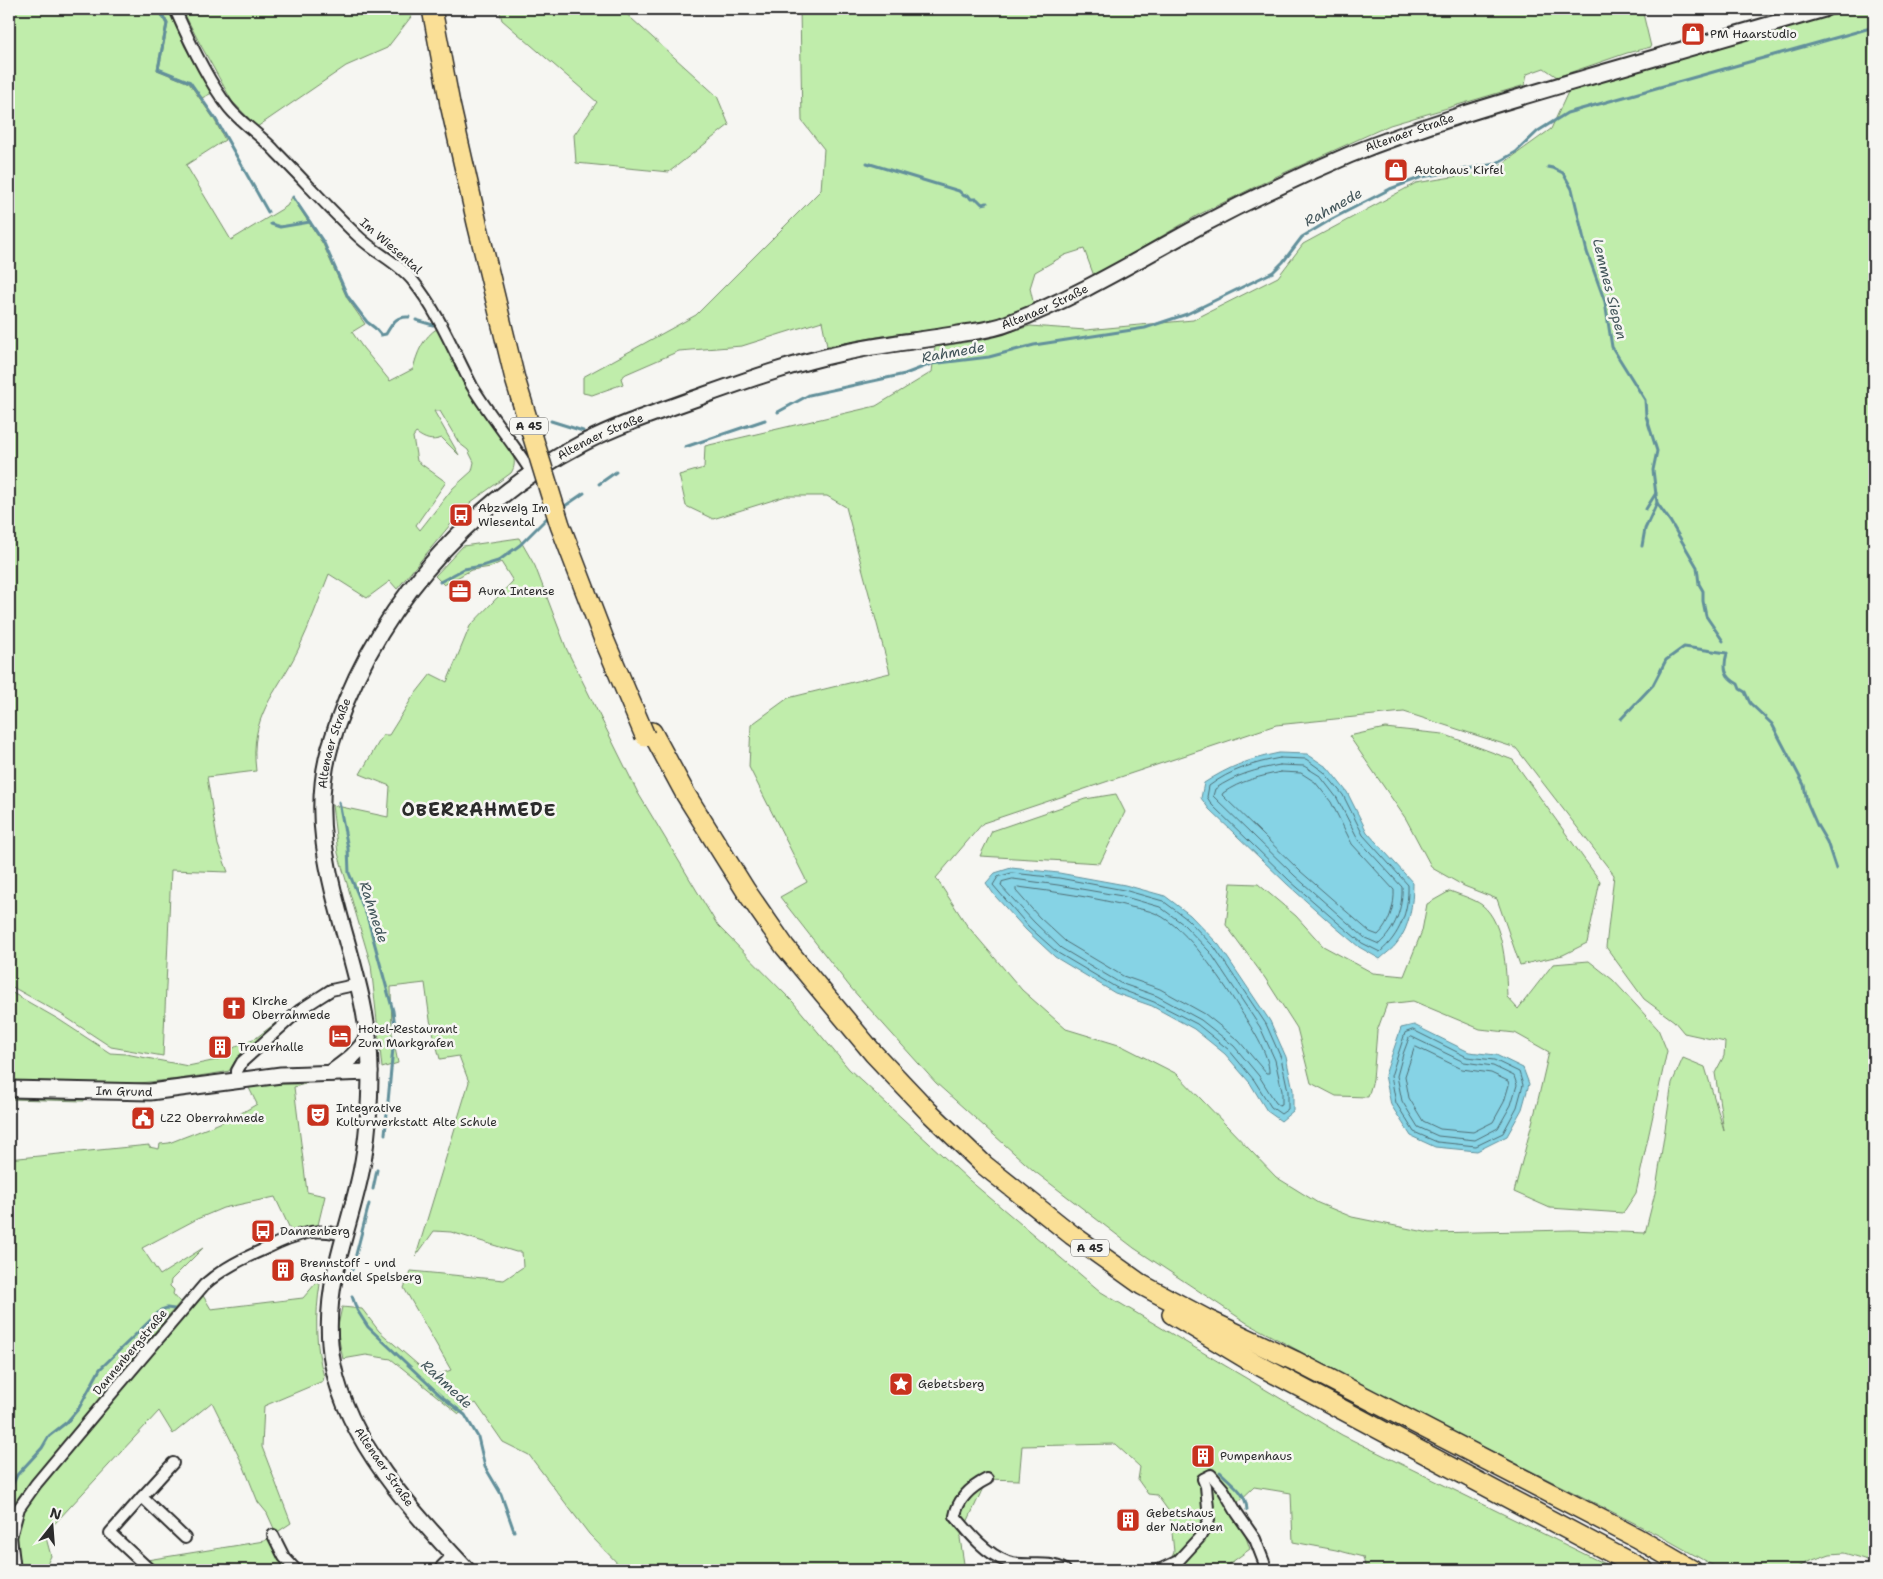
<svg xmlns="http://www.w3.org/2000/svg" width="1883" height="1579" font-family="'Shantell Sans',sans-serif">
  <rect width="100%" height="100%" fill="#f6f6f2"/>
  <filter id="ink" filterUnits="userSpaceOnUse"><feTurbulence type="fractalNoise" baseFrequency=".02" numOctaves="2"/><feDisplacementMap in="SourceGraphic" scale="10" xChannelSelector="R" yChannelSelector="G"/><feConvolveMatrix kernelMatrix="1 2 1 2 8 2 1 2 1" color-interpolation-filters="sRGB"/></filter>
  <g filter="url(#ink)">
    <g fill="#c0edab" stroke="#768c6b" fill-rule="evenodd">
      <path d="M9,9H158L166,24L157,70L189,83L214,119L225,140L186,165L231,240L287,206L292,197L323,244L347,298L365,324L352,332L363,348L390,381L413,369C417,353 423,337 438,328L476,404L513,454C515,461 515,467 511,473L471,502L460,513L397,589L390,581L367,598L329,574C319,599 310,625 298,650C276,695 249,715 256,771L207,777L218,845L228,872L171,870L163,1056L111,1047L61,1014L9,985ZM434,411H440L459,443L468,450L474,462L472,471L453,488L420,530L416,525L446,482L417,461L413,437L416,433C425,439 431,442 442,438L459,455Z"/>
      <path d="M160,9H168L185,47L212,93L202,98L190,81L159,69L168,23Z"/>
      <path d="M182,9H413L414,13L387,48L346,66L257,127L232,101L199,42Z"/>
      <path d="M499,9H621L717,96L729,125L669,172L576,163L574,135L597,102L502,20Z"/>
      <path d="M800,9H1642L1651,47L1627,53L1557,77L1544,68L1527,74L1525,85L1390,125L1275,177L1198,215L1094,276L1084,249L1065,255L1035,272L1030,288L1034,306C993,325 948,328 903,333C878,336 853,342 827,346L822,321L742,346L679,351L626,374L621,378L623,384L592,395L583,393V377L696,315L821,190L824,149L802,121Z"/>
      <path d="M1856,9H1874V1562L1844,1553L1830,1554L1810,1561L1793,1570H1721L1664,1538L1396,1403L1247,1323L1134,1248L1034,1171L936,1083L850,987L780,897L807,882L749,767L751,725L788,698L890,673L846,507L827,496H786L713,519L686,506L679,475L704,468L705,446L876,406L932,372L935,347L982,340L1030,326L1086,330L1193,320L1278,277L1303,244L1416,183L1494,170L1551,129L1568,92L1729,43ZM1404,712L1516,748L1614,875L1606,947L1644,999L1674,1021L1684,1033L1725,1042L1724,1056L1715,1073L1724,1131L1705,1067L1683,1058L1672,1083L1656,1189L1645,1233L1571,1230L1430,1233L1352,1217L1318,1203L1276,1177L1177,1074L1122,1046L1066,1029L1022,990L966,924L936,878L983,823L1276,725Z"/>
      <path d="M519,538L535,566L567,650L638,793L718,926L793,1002L849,1069L969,1180L1101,1292L1342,1435L1617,1570H1366L1363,1557L1336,1550L1293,1542L1291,1493L1254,1487L1235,1505L1250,1549L1221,1570H1167L1174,1552L1170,1513L1157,1495L1148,1494L1138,1480L1140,1467L1115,1444L1022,1446L1019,1480L987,1479L960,1538L965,1570H624L589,1534L529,1455L503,1442L476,1403L459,1414L391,1359L366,1355L343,1359L337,1331L342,1307L362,1309L379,1331L432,1377L451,1370L404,1288L411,1271L504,1280L523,1267L522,1252H516L451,1232L434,1231L416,1256L469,1082L459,1056L440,1059L430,1020L425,983L391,987L392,1033L398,1063L382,1068L371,965L338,853L332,805L388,817L390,786L360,774L383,735H389L412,698L431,674L447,682L470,626L513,581L501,562L491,567L471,570L444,585L435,576L463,546Z"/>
      <path d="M1385,728L1443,734L1513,760L1600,881L1587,943L1563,955L1520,965L1497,899L1464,886L1432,868L1406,819L1349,736Z"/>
      <path d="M1116,794L1125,812L1100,863L980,856L992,831L1085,799Z"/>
      <path d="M1231,883L1258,884L1296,916L1323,946L1373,973L1404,976L1422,931L1427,904L1450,891C1460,895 1474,899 1482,905C1505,923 1506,971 1507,997L1518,1009L1553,964L1589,961L1613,980L1658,1029L1667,1051L1636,1193L1623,1213L1550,1208L1514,1192L1537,1104L1549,1052L1515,1033L1480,1029L1413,1001L1387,1004L1377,1031L1373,1080L1368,1097L1336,1096L1311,1083L1297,1028L1265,978L1226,925Z"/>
      <path d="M9,991L58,1019L110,1053L126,1054L188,1066L217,1060L241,1043L256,1038L295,1008L235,1061L229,1071L225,1072L179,1079L129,1084L9,1082Z"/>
      <path d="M278,1084H305L294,1087L307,1192L325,1196L318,1225L291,1231L275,1197L223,1208L197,1219L142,1248L160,1275L203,1248L171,1280L170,1286L174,1290L173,1294L180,1302L25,1488L17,1499L9,1517V1159L149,1145V1147L159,1149L160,1144L169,1143C199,1131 230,1121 257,1104L248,1086Z"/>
      <path d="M9,1093L84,1097V1101L9,1099Z"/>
      <path d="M316,1283L320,1284C315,1316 315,1345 324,1377L323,1381L264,1406L262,1447L291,1523L276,1533L267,1513L258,1502L244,1467L212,1402L173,1434L159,1411L45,1534L51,1556L44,1570H22C15,1544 16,1522 31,1499L202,1294L211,1309L303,1298Z"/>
      <path d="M271,1537L278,1559L289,1570H155L147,1560L264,1541Z"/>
    </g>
    <g fill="#86d3e5" stroke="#62909b">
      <path d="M1279,753L1307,754L1328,768L1347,792L1367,832L1413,883C1413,903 1410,927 1397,943C1393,949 1385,954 1380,959L1359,947L1334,926L1287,884L1209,809L1201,798L1204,783C1230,766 1250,759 1279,753Z"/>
      <path d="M1011,868L1059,873L1125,885L1165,896L1190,915L1219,945L1270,1021L1286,1057L1293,1090V1111L1281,1121L1267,1111L1250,1083L1225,1054L1194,1029L1152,1006L1115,993L1055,957L1026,930L995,896L986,883L995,873Z"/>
      <path d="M1414,1025L1469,1052L1496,1055L1523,1068L1529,1084L1522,1109L1507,1136L1477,1151L1435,1147L1411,1136L1391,1105L1385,1075L1401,1028Z"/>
    </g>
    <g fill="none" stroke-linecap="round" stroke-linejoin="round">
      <g stroke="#4f6e75" stroke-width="1">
        <path d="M1280,758L1306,759L1324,772L1343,795L1363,835L1408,885C1409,911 1400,935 1380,952L1362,943L1337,922L1290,881L1212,805L1207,797L1209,786C1230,770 1254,763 1280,758Z"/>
        <path d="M1280,765L1304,766L1320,776L1337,798L1358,839L1402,887C1403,908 1395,930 1379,944L1365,938L1295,876L1213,796L1215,789C1235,775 1257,769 1280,765Z"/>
        <path d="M1281,772L1301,773L1315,782L1331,802L1352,844L1394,890C1395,904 1389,925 1378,935L1370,932L1300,871L1222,795L1223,793C1240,781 1261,776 1281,772Z"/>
        <path d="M1012,873L1059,878L1124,890L1163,901L1187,919L1215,948L1266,1024L1281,1058L1288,1091V1109L1281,1114L1271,1107L1254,1080L1229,1050L1197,1024L1154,1002L1117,988L1058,953L1029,927L993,885L998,877Z"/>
        <path d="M1013,879L1058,885L1122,896L1160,907L1183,924L1210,952L1260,1027L1275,1060L1282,1091V1104L1279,1105L1276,1103L1259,1076L1234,1046L1201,1020L1157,996L1120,983L1061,948L1034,922L1001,886L1002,882Z"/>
        <path d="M1018,887C1056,892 1094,897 1131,907C1139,909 1149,910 1157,914C1188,929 1221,979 1239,1008C1249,1024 1270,1054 1269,1073H1266L1239,1041L1205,1014L1160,989L1123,976L1066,942L1039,917L1016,891V889Z"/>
        <path d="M1413,1030L1467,1057L1494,1060L1519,1072L1523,1085L1517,1107L1503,1133L1476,1146L1437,1142L1414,1132L1396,1103L1391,1076L1405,1033Z"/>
        <path d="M1412,1037L1464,1062L1493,1066L1514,1076L1517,1085L1511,1105L1498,1128L1475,1140L1438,1136L1418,1127L1402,1101L1397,1076L1403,1054L1409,1038Z"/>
        <path d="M1416,1047L1462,1069L1491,1073L1508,1081L1509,1085L1504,1102L1493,1122L1473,1132L1440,1129L1423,1121L1409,1098L1405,1076L1414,1049Z"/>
      </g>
      <g stroke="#62909b" stroke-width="3">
        <path d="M159,9L167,24L158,69L190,82L215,118L268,212"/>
        <path d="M867,163L959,191L964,196L968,195L971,199H977L982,204L987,203"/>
        <path d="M1548,167L1553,168L1563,173L1572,189L1587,252L1605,302L1612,347L1645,400L1646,416L1657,451L1653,470L1657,503L1670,521L1697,567L1699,584L1703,591V601L1706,616L1723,641"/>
        <path d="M293,197L310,222"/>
        <path d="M271,224L280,227L310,222L324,243L348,297L367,322L375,328L381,335L386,334C393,323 395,316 409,317"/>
        <path d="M416,320L433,325"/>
        <path d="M778,412L809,395L905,374L931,364L989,357L1034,345L1145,328L1187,314L1273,272L1283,262L1302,237L1332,219L1390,189L1422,177L1495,164L1516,152L1538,131L1567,113L1874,27"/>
        <path d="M551,421L583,431"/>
        <path d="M685,447L765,420"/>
        <path d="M599,484L616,472"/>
        <path d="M562,508L584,493"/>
        <path d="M1646,509L1656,493"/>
        <path d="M1642,546L1645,529L1657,503"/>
        <path d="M440,582L464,569L482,566L498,561L520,545L550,515"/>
        <path d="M1621,719L1653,685L1666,660L1684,647L1727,653C1723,667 1724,677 1738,684L1740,689L1745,692L1750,703L1772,724L1804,785L1807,802L1817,825L1827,842L1836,869"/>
        <path d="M339,802L348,848L349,873L367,916L393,1011L395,1027"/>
        <path d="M385,1134L394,1037"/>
        <path d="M373,1189L377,1170"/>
        <path d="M352,1270L369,1204"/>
        <path d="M352,1296L357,1310L368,1327L441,1396L465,1415L478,1437L485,1467L501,1494L514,1531"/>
        <path d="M1220,1472C1233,1485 1246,1492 1247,1510"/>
        <path d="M9,1492L17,1475L42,1448L49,1436L67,1422L79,1408L100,1369L161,1310L167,1308L174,1309"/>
      </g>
      <g stroke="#2b2b2b" stroke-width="14">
        <g id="street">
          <path d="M175,9C189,41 207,80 229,108C242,124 262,136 276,152C304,180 331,211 360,238C377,254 399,263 413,281C439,313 453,350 472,386C490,416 513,443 532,473"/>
          <path d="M237,1080V1071L242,1062L300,1010L320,997L331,990L359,984"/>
          <path d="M173,1463L142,1497L185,1538"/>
          <path d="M987,1479C971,1487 958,1498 955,1516C969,1533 986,1554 1008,1562C1026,1568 1048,1559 1065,1570"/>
          <path d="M142,1497L110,1533L150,1570"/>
          <path d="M273,1535L284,1557L296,1570"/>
          <path d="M15,1570L11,1537L19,1508L36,1484L107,1399L204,1285C223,1268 244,1258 267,1248C281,1241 296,1235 311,1232C323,1230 334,1233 346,1235"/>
          <path d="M440,1570L442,1566L453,1555"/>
          <path d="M1159,1570L1178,1561L1200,1537L1209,1520L1206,1486L1203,1479L1211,1475L1223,1489L1237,1513L1255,1539L1267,1570"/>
        </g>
      </g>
      <g stroke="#2b2b2b" stroke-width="19">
        <g id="secondary">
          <path d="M331,1073C346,1062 358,1054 368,1037"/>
          <path id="s1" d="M9,1089L150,1092L281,1075L370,1072"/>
          <path id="s2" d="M467,1570C414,1513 348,1443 333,1365C327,1335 329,1303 335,1274C342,1240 354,1206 361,1172C368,1138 370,1103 370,1068C369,958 298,859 330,747C368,618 464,505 583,443C622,423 664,410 705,395C750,379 795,363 842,353C880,344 920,341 958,334C975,331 993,330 1009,323C1075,298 1134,262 1196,228C1245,202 1297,177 1349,155C1426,124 1506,101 1585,78C1665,55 1745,32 1824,9"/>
        </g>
      </g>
      <g stroke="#2b2b2b" stroke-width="22">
        <g id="highway">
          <path d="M432,9L450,104"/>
          <path d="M652,732L686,795L746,891L785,947L874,1054L928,1111L984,1165L1072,1235L1142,1285L1206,1319L1295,1361L1637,1538L1692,1570"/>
          <path d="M1172,1314L1247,1359L1644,1570"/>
        </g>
      </g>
      <use href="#street" stroke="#f6f6f2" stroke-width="10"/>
      <use href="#secondary" stroke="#f6f6f2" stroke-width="15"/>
      <use href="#highway" stroke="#fadf96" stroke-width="19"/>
      <g stroke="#2b2b2b" stroke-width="22" stroke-linecap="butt">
        <path id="highway-bridge" d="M450,104L477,223L515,379L560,525L603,637L645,736"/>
      </g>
      <use href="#highway-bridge" stroke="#fadf96" stroke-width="19"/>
    </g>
  </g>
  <defs>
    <g id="shop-square" transform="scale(1.25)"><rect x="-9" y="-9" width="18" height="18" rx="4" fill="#c8321e" stroke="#f6f6f2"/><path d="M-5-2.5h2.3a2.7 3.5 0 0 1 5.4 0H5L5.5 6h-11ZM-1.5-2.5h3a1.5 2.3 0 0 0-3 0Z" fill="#fff"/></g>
    <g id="bus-square" transform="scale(1.25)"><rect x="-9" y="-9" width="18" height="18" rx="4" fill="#c8321e" stroke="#f6f6f2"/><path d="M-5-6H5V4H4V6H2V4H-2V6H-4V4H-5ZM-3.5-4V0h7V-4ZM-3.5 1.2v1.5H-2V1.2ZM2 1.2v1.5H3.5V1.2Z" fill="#fff"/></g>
    <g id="office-square" transform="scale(1.25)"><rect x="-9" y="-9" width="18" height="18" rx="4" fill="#c8321e" stroke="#f6f6f2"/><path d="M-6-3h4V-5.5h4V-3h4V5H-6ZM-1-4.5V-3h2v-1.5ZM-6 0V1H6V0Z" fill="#fff"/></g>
    <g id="church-square" transform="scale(1.25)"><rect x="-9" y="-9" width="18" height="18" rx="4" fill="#c8321e" stroke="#f6f6f2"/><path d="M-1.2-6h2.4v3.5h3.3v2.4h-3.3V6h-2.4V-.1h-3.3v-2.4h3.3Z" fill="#fff"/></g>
    <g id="hotel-square" transform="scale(1.25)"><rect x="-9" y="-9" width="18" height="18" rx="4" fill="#c8321e" stroke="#f6f6f2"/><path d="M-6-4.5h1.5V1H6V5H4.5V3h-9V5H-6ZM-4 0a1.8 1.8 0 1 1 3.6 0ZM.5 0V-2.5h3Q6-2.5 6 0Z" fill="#fff"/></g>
    <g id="building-square" transform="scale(1.25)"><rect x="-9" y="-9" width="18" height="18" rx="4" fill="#c8321e" stroke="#f6f6f2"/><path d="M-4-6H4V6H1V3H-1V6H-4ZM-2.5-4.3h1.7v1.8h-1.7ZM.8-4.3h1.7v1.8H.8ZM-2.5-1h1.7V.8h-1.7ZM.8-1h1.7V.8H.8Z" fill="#fff"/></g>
    <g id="theatre-square" transform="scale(1.25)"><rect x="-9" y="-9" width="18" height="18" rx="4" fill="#c8321e" stroke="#f6f6f2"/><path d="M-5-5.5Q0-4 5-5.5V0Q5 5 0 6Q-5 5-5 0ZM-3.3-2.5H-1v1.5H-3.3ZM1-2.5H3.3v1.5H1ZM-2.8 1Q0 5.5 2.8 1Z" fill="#fff"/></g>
    <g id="civic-square" transform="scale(1.25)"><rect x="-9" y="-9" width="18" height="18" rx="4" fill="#c8321e" stroke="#f6f6f2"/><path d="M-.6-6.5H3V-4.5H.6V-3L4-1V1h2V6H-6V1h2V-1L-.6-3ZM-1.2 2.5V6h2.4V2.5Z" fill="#fff"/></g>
    <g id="sight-square" transform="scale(1.25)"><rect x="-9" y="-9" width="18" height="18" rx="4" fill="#c8321e" stroke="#f6f6f2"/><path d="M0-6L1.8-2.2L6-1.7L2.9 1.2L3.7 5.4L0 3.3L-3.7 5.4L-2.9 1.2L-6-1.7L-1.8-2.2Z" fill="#fff"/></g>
  </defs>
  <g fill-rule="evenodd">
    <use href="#shop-square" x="1693" y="34"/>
    <use href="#shop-square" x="1396" y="170"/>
    <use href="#bus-square" x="461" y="515"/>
    <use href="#office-square" x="460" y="591"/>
    <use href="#church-square" x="234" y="1008"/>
    <use href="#hotel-square" x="340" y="1036"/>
    <use href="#building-square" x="220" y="1047"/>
    <use href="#theatre-square" x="318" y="1115"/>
    <use href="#civic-square" x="143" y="1118"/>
    <use href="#bus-square" x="263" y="1231"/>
    <use href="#building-square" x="283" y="1270"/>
    <use href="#sight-square" x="901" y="1384"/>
    <use href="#building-square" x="1203" y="1456"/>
    <use href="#building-square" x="1128" y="1520"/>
  </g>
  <g text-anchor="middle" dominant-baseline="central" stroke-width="5" stroke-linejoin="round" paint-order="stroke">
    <g fill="#f6f6f2" stroke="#686867" stroke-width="1">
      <rect x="510" y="417.5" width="38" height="17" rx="4"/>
      <rect x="1071" y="1239.5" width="38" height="17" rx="4"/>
    </g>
    <g font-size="11" font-weight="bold" fill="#2b2b2b">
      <text x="529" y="426">A 45</text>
      <text x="1090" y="1248">A 45</text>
    </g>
    <g font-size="12" fill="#2b2b2b" stroke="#f6f6f2" text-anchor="start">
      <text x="1710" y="34">PM Haarstudio</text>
      <text x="1414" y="170">Autohaus Kirfel</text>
      <text x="478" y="508">Abzweig Im<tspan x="478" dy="14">Wiesental</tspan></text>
      <text x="478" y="591">Aura Intense</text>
      <text x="252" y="1001">Kirche<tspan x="252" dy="14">Oberrahmede</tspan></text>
      <text x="358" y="1029">Hotel-Restaurant<tspan x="358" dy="14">Zum Markgrafen</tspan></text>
      <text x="238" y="1047">Trauerhalle</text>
      <text x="336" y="1108">Integrative<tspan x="336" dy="14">Kulturwerkstatt Alte Schule</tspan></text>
      <text x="160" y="1118">LZ2 Oberrahmede</text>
      <text x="280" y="1231">Dannenberg</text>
      <text x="300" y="1263">Brennstoff - und<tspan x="300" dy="14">Gashandel Spelsberg</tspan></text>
      <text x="918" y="1384">Gebetsberg</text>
      <text x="1220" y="1456">Pumpenhaus</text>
      <text x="1146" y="1513">Gebetshaus<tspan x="1146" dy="14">der Nationen</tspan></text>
    </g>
    <g font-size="12" fill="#2b2b2b" stroke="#f6f6f2">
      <text stroke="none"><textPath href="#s2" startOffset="2171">Altenaer Straße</textPath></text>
      <text transform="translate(391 246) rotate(41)">Im Wiesental</text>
      <text stroke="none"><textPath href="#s2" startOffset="1766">Altenaer Straße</textPath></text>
      <text stroke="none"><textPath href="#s2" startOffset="1301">Altenaer Straße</textPath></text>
      <text stroke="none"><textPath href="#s2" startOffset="881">Altenaer Straße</textPath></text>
      <text stroke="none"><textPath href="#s1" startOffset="115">Im Grund</textPath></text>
      <text transform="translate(130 1352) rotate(-50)">Dannenbergstraße</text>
      <text transform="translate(384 1467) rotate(55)">Altenaer Straße</text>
    </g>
    <g font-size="14" font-style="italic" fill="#42555a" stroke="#f6f6f2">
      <text transform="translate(1333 207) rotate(-29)">Rahmede</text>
      <text transform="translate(1610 289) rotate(76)">Lemmes Siepen</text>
      <text transform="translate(953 352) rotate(-10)">Rahmede</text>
      <text transform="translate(374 912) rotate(72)">Rahmede</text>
      <text transform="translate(447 1384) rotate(43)">Rahmede</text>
    </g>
    <g font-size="18" font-weight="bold" letter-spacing="1" fill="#2b2b2b" stroke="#f6f6f2">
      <text x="479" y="810">OBERRAHMEDE</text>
    </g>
  </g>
  <rect width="1883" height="1579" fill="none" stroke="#f6f6f2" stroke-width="30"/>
  <rect x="15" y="15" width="1853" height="1549" fill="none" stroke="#2b2b2b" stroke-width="2" filter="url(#ink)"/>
  <g transform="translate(52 1526) rotate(17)" stroke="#f6f6f2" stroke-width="4" paint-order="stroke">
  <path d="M0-4L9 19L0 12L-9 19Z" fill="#2b2b2b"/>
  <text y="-8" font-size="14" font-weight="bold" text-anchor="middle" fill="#2b2b2b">N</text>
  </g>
</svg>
